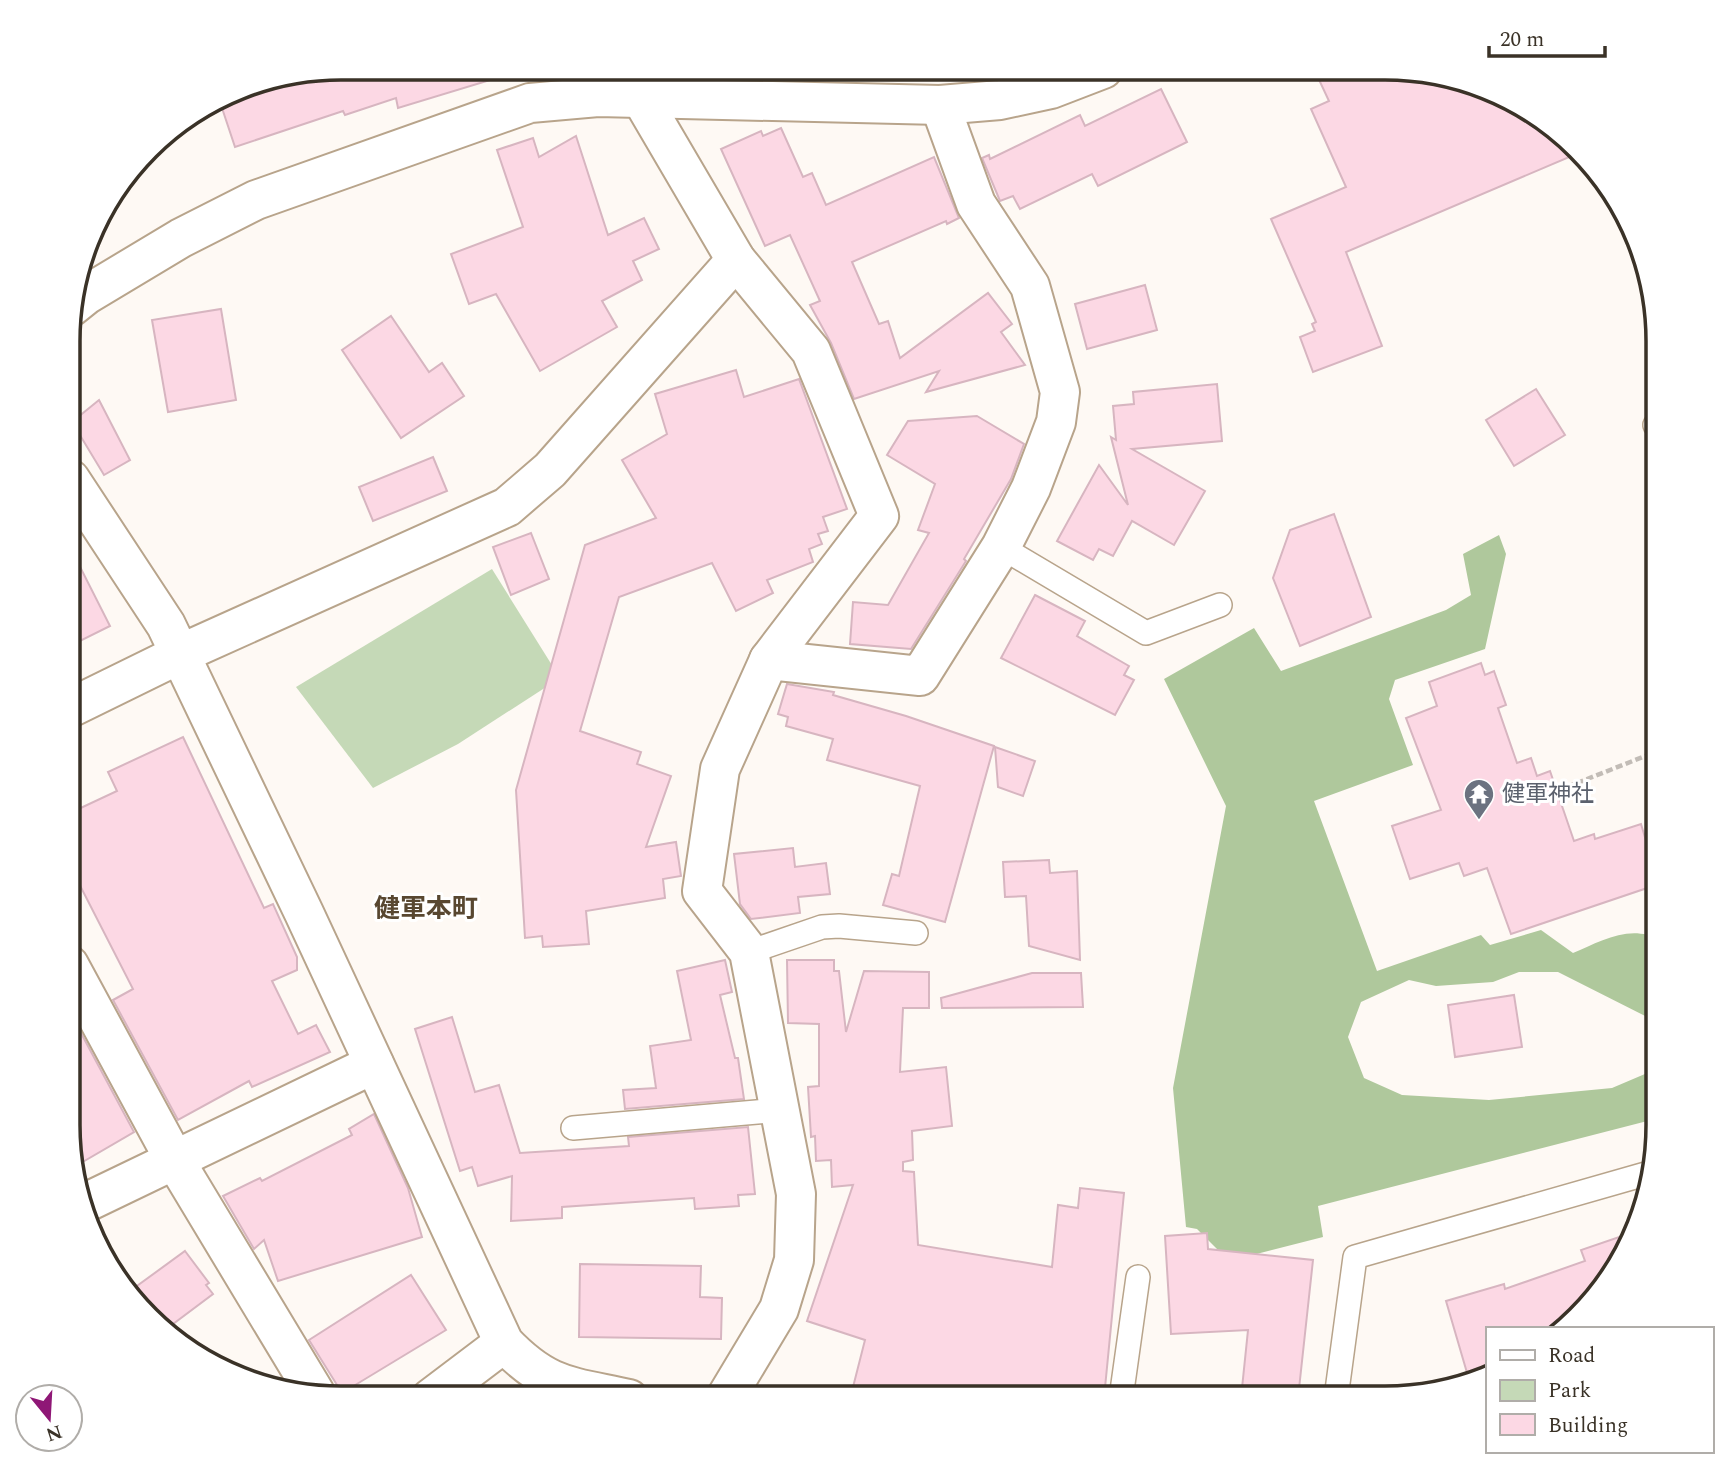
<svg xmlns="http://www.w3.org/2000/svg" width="1727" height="1467" font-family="Spectral,'Noto Sans JP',serif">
  <rect width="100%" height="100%" fill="#fef9f4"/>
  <path fill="#c5d9b7" d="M492,569L560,678L458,744L373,788L296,687Z"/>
  <path fill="#afc89c" d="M1499,535L1506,554L1485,649L1395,680L1389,699L1413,765L1314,801L1377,971L1481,935L1490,945L1541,930L1573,953C1599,942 1631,923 1659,940V1023L1558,972H1519L1493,982L1436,986L1409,980L1361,1002L1348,1037L1364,1078L1402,1095L1489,1100L1612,1088L1659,1068V1118L1318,1206L1323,1237L1229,1261L1197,1229L1186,1227L1173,1088L1226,806L1164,679L1254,628L1281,671L1446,610L1471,595L1463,554Z"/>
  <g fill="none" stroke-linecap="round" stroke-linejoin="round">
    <path stroke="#95cde4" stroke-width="12" d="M624,68L631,76"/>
  </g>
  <g fill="#fcd8e4" stroke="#d7b5c0" stroke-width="2">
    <path d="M342,68H509L510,74L398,108L396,98L345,115L343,111L235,147L220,102L235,94L281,78L304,74L306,79Z"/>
    <path d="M1314,69H1403L1490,89L1581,152L1346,252L1382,346L1313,372L1300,337L1315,331L1312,324L1316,322L1271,219L1346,187L1311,109L1329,101Z"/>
    <path d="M1161,89L1187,142L1098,186L1092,174L1020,209L1013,196L1000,201L982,158L989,155L990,159L1080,115L1085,126Z"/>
    <path d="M781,128L803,177L812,173L826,205L934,157L959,218L947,224L946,221L852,262L879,324L888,321L900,358L988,293L1012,324L1001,332L1025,365L926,392L939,371L854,399L831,343L810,305L820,301L790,235L765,246L721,149L761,131L763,136Z"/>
    <path d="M576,136L608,235L644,218L659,249L633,261L642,280L602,301L617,327L540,371L496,294L469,304L451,254L523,227L497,150L533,138L539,157Z"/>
    <path d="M1145,285L1157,330L1087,349L1075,304Z"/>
    <path d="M221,309L236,400L168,412L152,320Z"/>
    <path d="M391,316L429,372L442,363L464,396L401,438L342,350Z"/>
    <path d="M736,370L744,397L799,379L847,509L823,517L828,531L818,534L822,544L809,549L813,562L767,580L773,593L736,611L712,563L619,597L580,731L641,752L637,764L671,776L646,847L676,842L681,876L663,879L665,898L586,911L589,944L543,947L542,936L525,938L516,790L585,545L656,518L622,460L667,434L655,394Z"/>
    <path d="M1217,384L1222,441L1132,449L1205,491L1174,545L1132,521L1113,556L1099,549L1093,560L1057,541L1099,465L1128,505L1111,437L1116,440L1113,406L1134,404L1133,392Z"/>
    <path d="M1536,389L1565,435L1514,466L1486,420Z"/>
    <path d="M99,400L130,460L104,475L72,422Z"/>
    <path d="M977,416L1024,444L1011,479L964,559L966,561L911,649L850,644L853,602L888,605L929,533L918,530L935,484L887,455L908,421Z"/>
    <path d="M433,457L447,491L373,521L359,487Z"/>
    <path d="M1334,514L1371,617L1300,646L1273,578L1290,530Z"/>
    <path d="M531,533L549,579L511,595L493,547Z"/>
    <path d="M70,547L110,626L70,646Z"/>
    <path d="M1035,595L1085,621L1077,636L1129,666L1124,675L1134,680L1115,715L1001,658Z"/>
    <path d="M1481,663L1485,675L1494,671L1506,705L1498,708L1517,763L1531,758L1537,776L1550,771L1574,841L1594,834L1595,839L1641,824L1659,884L1511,934L1487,868L1464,876L1459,863L1410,879L1392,826L1441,810L1406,718L1437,706L1429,682Z"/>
    <path d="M787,684L834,692L833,695L906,716L994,746L945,922L883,905L892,874L899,876L920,786L827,760L833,739L786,726L788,717L778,714Z"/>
    <path d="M183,737L264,908L273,904L297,957V970L272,981L298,1034L316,1025L330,1052L252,1087L249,1081L178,1120L113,1000L133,989L69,864L70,813L117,791L108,772Z"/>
    <path d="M995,747L1035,761L1023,796L998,787Z"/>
    <path d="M793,848L795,867L826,863L830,894L798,897L800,913L751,919L740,904L734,854Z"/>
    <path d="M1049,860L1050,873L1077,871L1080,960L1029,946L1026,896L1005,897L1003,862Z"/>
    <path d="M725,960L732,992L720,995L735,1058H738L744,1099L625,1109L623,1090L656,1088L650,1046L691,1040L677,971Z"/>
    <path d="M787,960H834V971H839L846,1032L864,971L929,972V1008H903L900,1072L946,1067L952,1126L912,1131L913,1160L903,1162V1171L914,1172L918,1245L1052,1267L1058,1205L1078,1208L1080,1188L1124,1193L1104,1398H880L852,1391L865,1340L807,1321L853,1185L832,1187L831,1160L816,1161L815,1136L811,1137L808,1087L819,1086V1024L788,1023Z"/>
    <path d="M1032,973H1081L1083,1007L942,1008L941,998Z"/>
    <path d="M1514,995L1522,1047L1455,1057L1448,1005Z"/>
    <path d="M452,1017L475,1092L499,1085L520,1153L629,1146L628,1137L748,1127L755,1194L738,1195L739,1206L695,1209L694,1198L562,1207V1218L511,1221L512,1176L478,1186L472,1167L460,1171L415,1029Z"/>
    <path d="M74,1020L134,1132L74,1167L69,1144V1022Z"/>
    <path d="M374,1114L408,1188L422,1237L278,1281L264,1240L254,1249L223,1196L260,1178L262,1181L352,1135L349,1129Z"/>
    <path d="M1637,1231L1578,1319L1564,1329H1487V1378L1470,1383L1446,1301L1504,1284L1505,1289L1585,1261L1581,1250Z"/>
    <path d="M1207,1233L1208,1249L1313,1260L1298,1398H1241L1248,1330L1171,1334L1165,1236Z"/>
    <path d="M185,1251L209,1283L206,1285L213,1294L165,1330L148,1318L130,1291Z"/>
    <path d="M580,1264L701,1266L700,1297L722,1298L721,1339L579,1337Z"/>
    <path d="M411,1275L446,1330L342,1393L309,1340Z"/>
  </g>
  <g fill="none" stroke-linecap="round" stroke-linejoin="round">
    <g stroke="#b8a48b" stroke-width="26">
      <g id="lane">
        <path d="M1655,425L1658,421"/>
        <path d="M1001,547L1146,633L1220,605"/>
        <path d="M749,952L822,927L839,926L916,933"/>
        <path d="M573,1128L780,1110"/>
        <path d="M1121,1398L1138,1277"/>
        <path d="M1336,1398L1355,1257L1649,1173"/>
      </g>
    </g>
    <g stroke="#b8a48b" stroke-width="42">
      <g id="street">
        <path d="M641,98L736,260L811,351L879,516L769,660"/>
        <path d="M71,307L86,295L181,238L256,200L530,103L598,97L940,105L1000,100L1051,89L1103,69"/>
        <path d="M70,479L166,625L304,913L504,1343C547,1388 570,1386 629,1399"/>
        <path d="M70,708L180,654L507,507L550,470L736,260"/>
        <path d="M69,965L174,1159L315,1393"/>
        <path d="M83,1204L374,1064"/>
        <path d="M430,1399L504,1343"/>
        <path d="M725,1399L779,1309L794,1260L796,1194L749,952L702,891L720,769L769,660L920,676L1001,547L1031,488L1056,422L1060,392L1030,286L976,204L940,105"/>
      </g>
    </g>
    <path stroke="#c2bcb6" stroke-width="4.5" stroke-dasharray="7 3.5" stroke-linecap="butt" d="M1567,787L1658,751"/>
    <use href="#lane" stroke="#fff" stroke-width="23"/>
    <use href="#street" stroke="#fff" stroke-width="38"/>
  </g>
  <defs>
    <g id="temple-pin" transform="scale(1.575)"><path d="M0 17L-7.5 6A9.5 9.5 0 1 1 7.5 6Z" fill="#6b7280" stroke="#fff"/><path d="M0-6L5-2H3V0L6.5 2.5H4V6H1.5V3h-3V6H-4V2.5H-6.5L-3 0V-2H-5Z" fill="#fff"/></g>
  </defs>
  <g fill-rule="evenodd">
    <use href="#temple-pin" x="1479" y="794"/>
  </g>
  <g text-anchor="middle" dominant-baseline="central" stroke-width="6" stroke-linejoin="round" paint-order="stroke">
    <g font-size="23" fill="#5b616d" stroke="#fff" text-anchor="start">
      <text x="1502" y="794">健軍神社</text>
    </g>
    <g font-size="26" font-weight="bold" fill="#584730" stroke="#fff">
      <text x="426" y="909">健軍本町</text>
    </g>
  </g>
  <path d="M0 0H1727V1467H0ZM341 80H1385A261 261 0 0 1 1646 341V1125A261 261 0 0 1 1385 1386H341A261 261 0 0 1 80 1125V341A261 261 0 0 1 341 80Z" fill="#fff" fill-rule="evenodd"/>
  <path fill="none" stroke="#3a3227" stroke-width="3.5" d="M341 80H1385A261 261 0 0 1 1646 341V1125A261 261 0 0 1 1385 1386H341A261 261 0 0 1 80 1125V341A261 261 0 0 1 341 80Z"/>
  <rect x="1486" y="1327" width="228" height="126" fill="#ffffff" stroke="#b0ada9" stroke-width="2"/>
  <rect x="1500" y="1350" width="35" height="10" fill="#ffffff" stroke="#b0ada9" stroke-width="2"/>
  <text x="1548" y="1362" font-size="21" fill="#3a3227">Road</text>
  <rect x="1500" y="1380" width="35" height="21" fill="#c5d9b7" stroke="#b0ada9" stroke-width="2"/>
  <text x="1548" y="1397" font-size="21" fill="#3a3227">Park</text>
  <rect x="1500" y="1414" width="35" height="21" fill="#fcd8e4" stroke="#b0ada9" stroke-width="2"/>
  <text x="1548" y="1432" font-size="21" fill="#3a3227">Building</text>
  <g transform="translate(49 1418) rotate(162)"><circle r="33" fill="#ffffff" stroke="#b0ada9" stroke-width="2"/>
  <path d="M0-5L12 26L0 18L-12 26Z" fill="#8f1776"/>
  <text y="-10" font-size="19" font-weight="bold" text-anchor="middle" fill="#3a3227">N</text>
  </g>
  <path d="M1489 46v10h116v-10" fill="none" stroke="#3a3227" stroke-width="3.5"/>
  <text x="1500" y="46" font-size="21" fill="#3a3227" stroke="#ffffff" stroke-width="5" paint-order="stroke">20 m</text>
</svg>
